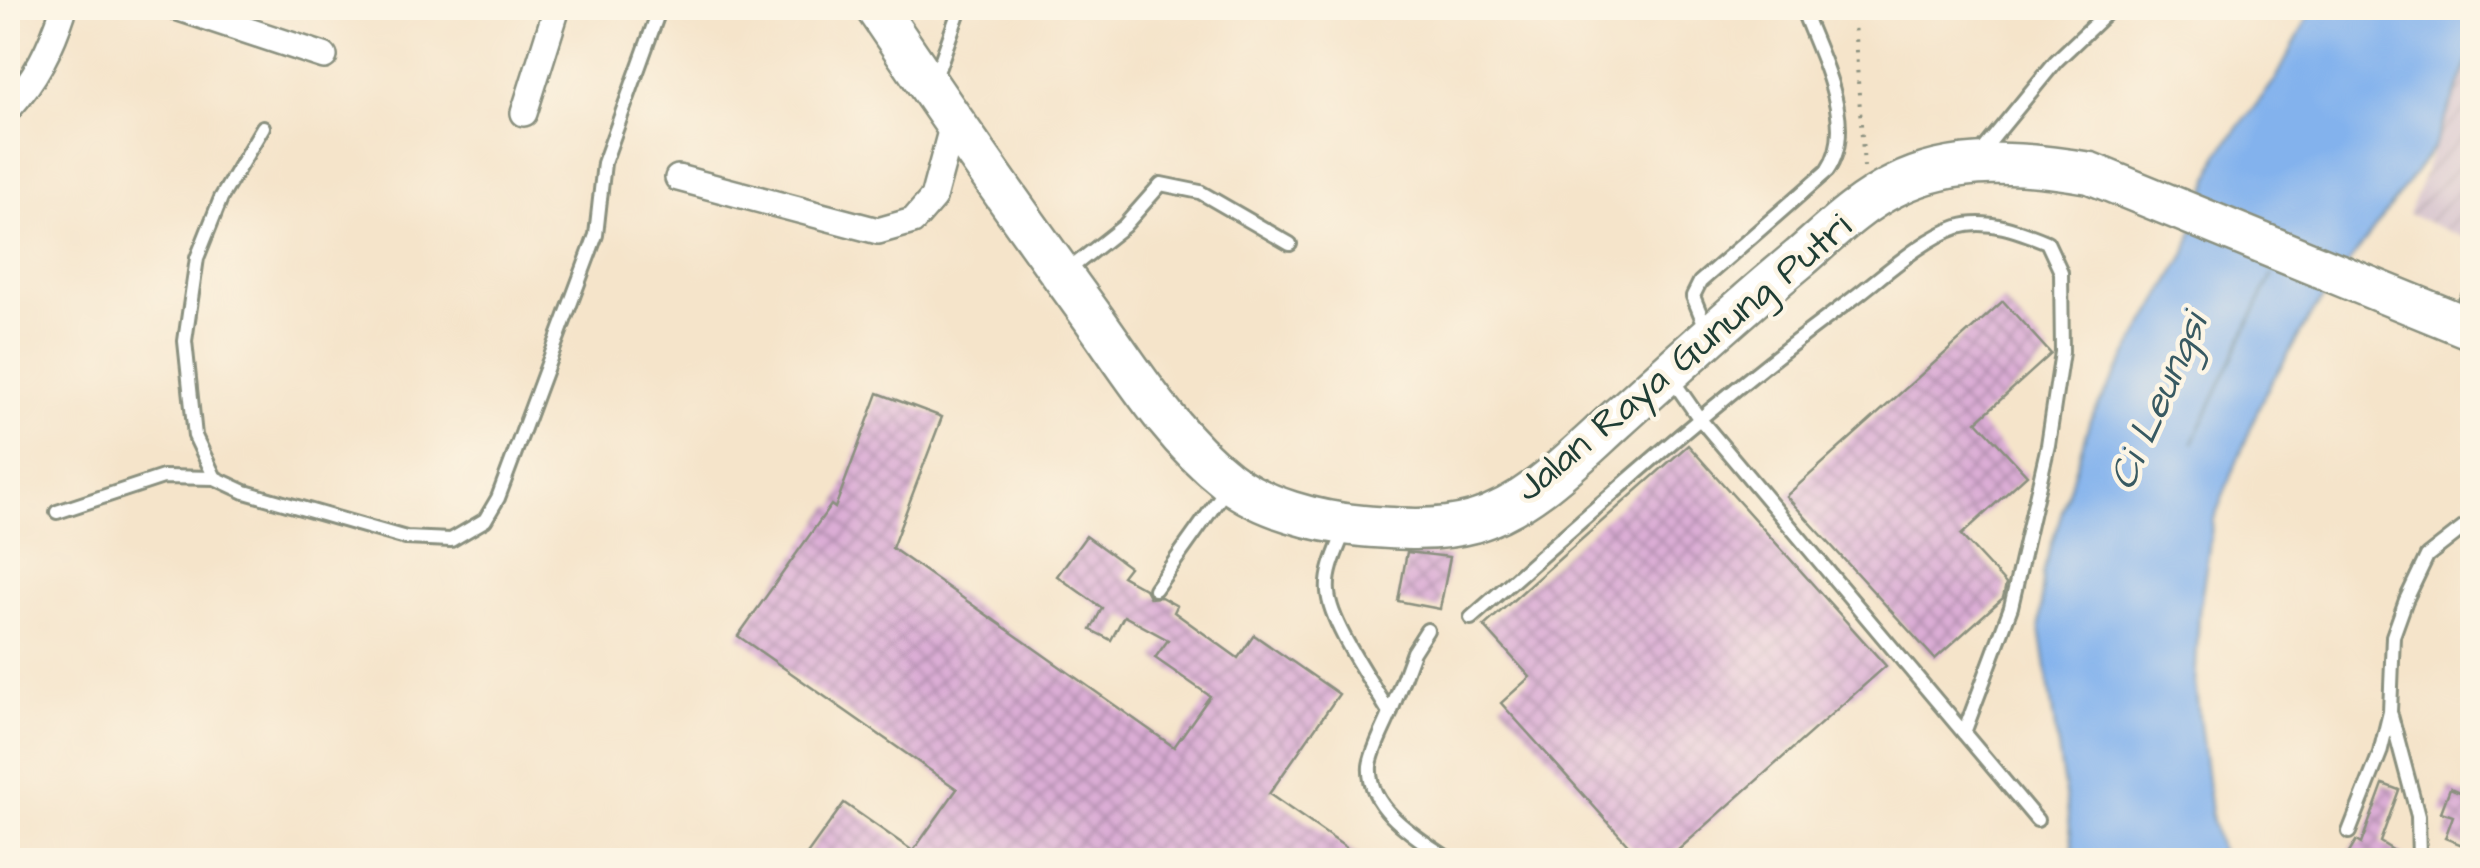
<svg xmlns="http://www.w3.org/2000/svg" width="2480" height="868" font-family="'Architects Daughter',sans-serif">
  <defs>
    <pattern id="industrial-furrows" width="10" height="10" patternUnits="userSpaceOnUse" patternTransform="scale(2.5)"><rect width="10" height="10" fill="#d1bdcb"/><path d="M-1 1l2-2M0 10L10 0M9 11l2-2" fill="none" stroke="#b3a3af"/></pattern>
    <pattern id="building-cross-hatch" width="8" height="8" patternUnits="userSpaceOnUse" patternTransform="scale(2.5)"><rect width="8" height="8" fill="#dbadd5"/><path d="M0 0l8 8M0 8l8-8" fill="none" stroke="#b18eae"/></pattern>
  </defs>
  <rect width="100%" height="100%" fill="#fcf5e5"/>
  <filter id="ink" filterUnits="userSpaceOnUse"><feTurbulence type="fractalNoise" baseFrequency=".01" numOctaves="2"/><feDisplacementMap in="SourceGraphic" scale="20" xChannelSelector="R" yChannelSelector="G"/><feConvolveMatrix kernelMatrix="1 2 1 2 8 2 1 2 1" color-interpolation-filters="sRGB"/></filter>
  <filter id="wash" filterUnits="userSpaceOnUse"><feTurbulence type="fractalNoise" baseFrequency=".0048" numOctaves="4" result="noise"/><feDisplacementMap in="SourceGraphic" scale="40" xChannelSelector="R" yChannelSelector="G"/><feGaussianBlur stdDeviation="2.25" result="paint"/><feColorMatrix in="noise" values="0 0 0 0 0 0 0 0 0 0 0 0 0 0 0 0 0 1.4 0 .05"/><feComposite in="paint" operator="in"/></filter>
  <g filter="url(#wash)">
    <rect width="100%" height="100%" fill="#f5e4ca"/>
    <path fill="url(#industrial-furrows)" d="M2472,52V241L2408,214Z"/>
    <path fill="#83b2ed" stroke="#517890" stroke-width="2.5" fill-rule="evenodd" d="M2313,8H2472V52L2434,147L2313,312L2264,395L2213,521L2199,613L2195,684L2212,821L2223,860H2075L2040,628L2043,573L2090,420L2186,253L2218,154L2276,79ZM2322,168V169L2148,538Z"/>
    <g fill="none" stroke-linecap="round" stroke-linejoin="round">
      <g stroke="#83b2ed" stroke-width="38">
        <path d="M2277,255L2401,8"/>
        <path d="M2127,618L2134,569L2182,459"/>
      </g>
    </g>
    <g id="blocks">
      <g fill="url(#building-cross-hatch)">
        <path d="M2003,301L2051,354L1977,421L2027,475L1961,535L2006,584L2003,598L1935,659L1786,496Z"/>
        <path d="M878,393L942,417L892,548L1174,747L1210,696L1155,658L1168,640L1124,616L1111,640L1091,630L1102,608L1057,576L1086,536L1129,567L1122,576L1145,589L1150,598L1161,597L1177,606L1174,612L1238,658L1254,635L1339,694L1269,794L1364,860H803L844,803L913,851L957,789L738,636L831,505L835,508Z"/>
        <path d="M1688,445L1886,666L1667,860H1642L1501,703L1530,677L1484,626Z"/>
        <path d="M1407,552L1450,557L1440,609L1398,601Z"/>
        <path d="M2383,784L2399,790L2380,842L2409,860H2345L2356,841L2361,844Z"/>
        <path d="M2450,788L2472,797V849L2445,838L2453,816L2441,812Z"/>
      </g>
    </g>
  </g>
  <g filter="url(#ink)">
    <use href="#blocks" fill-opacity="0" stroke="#8a907f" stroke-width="2.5"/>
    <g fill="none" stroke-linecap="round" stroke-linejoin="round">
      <g stroke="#8a907f" stroke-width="18">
        <g id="service">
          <path d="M935,78L960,8"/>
          <path d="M1980,154L2056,61L2112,8"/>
          <path d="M1067,271L1124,226L1161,184L1200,192L1290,244"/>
          <path d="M2457,319L2472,290"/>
          <path d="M1706,328L1693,296L1700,282L1827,171C1859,125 1819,55 1802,8"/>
          <path d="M1672,379L1699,418L2037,820"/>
          <path d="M215,478L195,436L185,341L197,258L221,198L263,127"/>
          <path d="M57,512L163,477L215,478L245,492L406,538L451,540L485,520L498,498L596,235L604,163L660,8"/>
          <path d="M1345,530C1338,548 1326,571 1328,592C1330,624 1373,684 1390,714C1384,729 1372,750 1370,766C1367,810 1420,839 1450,860"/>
          <path d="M1155,589L1229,485"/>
          <path d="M1471,618C1595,509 1718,397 1851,300C1882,277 1922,239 1958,227C1987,218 2020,231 2047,242L2061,272L2062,352L2048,445L2011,607L1964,733"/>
          <path d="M1390,714L1413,652L1427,630"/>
          <path d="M2391,715L2418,816L2419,860"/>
          <path d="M2349,832L2380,753L2390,712L2393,636L2406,600L2427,556L2472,521"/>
        </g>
      </g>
      <g stroke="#8a907f" stroke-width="30">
        <g id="minor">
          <path d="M179,8L324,56"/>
          <path d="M8,109C36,78 51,48 64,8"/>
          <path d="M524,113L557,8"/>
          <path d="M678,178L878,231L913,221L933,198L953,124"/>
        </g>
      </g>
      <g stroke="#8a907f" stroke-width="45">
        <path id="primary" d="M876,8C944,109 1014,209 1086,308C1129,367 1169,435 1227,480C1263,508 1317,522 1362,526C1398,529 1437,532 1473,522C1529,505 1572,460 1615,421C1676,366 1736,311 1800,258C1830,232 1859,203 1895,186C1956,155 2026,162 2090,173L2472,329"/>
      </g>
      <path stroke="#8a907f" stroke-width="4" stroke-dasharray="2.5 8" stroke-linecap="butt" d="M1853,8L1864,167"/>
      <use href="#service" stroke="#fff" stroke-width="12"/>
      <use href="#minor" stroke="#fff" stroke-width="25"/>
      <use href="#primary" stroke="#fff" stroke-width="40"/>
    </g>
  </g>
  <g text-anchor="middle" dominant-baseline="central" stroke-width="9" stroke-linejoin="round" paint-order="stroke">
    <g font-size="38" fill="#1f3d34" stroke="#fcf5e5">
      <text transform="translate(1684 358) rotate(-40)">Jalan Raya Gunung Putri</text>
    </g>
    <g font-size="40" font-style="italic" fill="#385a62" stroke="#fcf5e5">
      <text transform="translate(2159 402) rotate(-66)">Ci Leungsi</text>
    </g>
  </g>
  <rect width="2480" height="868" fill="none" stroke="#fcf5e5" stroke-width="40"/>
</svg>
